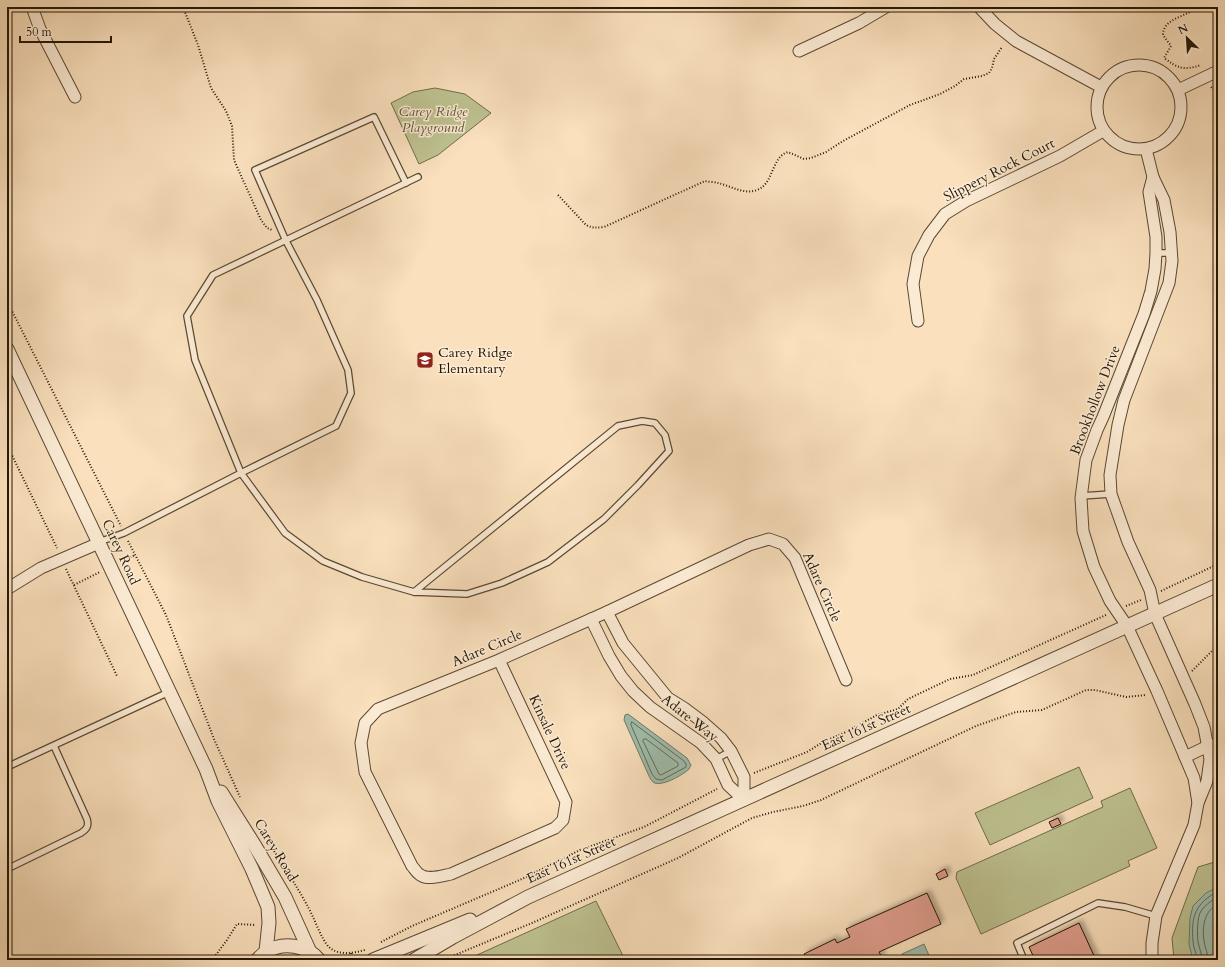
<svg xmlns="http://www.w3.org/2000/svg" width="1225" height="967" font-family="Cardo,serif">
  <defs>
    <filter id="shadow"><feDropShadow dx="3.5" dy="-3.5" stdDeviation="2" flood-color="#0004"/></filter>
  </defs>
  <rect width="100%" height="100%" fill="#fae0bd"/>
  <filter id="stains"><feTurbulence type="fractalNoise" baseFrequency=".005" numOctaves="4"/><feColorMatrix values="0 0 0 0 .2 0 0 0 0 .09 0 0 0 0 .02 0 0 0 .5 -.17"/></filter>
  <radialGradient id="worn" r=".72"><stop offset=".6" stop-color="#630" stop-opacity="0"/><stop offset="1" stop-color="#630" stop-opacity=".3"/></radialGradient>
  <g fill="#bec291" stroke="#716c4b">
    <path d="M435,88L465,94L491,113L438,155L419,164L391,103L413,92Z"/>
    <path d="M1079,767L1093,798L990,845L975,813Z"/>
    <path d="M1130,788L1157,848L1128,861L1130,866L981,934L956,878L957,872L1103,807L1101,801Z"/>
    <path d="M1218,861V960H1174L1172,938L1198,867Z"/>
    <path d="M596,901L625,960H466Z"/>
  </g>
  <g fill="#9fbdac" stroke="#6e7b69">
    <path d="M628,714L687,758L691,765L689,769C683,775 660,788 653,782C651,780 650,778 649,776L624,720L625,715Z"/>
    <path d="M1218,887V960H1193L1189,944L1190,918L1193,906L1206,893Z"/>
    <path d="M924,944L931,960H904L902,954Z"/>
  </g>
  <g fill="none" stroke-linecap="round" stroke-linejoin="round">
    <g stroke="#626a58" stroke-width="1">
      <path d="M632,722L684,761L686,764V767L662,780L656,779L652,774L631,725Z"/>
      <path d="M644,739H646L678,763V766L661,775L659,774L643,741Z"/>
      <path d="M1197,960C1197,953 1193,948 1193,941C1191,916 1195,904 1218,891"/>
      <path d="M1202,960C1202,953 1199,948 1198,942C1197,935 1197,917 1201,911C1205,905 1212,900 1218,897"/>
      <path d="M1208,960C1208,953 1205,948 1204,941C1202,926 1204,911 1218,904"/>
    </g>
  </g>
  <g fill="#de9c8c" stroke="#241705" filter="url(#shadow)">
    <path d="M1058,818L1061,824L1052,828L1049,822Z"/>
    <path d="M945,869L948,876L939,880L936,874Z"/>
    <path d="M927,893L941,924L879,952L883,960H807L804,954L835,939L837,943L850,937L846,929Z"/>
    <path d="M1079,923L1096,960H1035L1029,947Z"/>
  </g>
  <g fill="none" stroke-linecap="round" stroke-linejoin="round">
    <g stroke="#5a4933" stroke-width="8">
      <g id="service">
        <path d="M406,183L374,117L255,170L286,241L317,300L348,370L351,393L336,426L241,473L285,533L323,561L362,577L414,592L467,594L502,583L548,562L604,519L638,485L669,451L665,435L655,423L642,421L618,426L414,592"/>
        <path d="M1156,253H1172"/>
        <path d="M1081,496L1111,494"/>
        <path d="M99,542L124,533L241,473L195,360L187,316L213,275L418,177"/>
        <path d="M716,759L731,751"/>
        <path d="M7,767L169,692"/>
        <path d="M7,869L81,833C87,829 89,826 87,819L54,746"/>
        <path d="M1024,960L1017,943L1098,903L1125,907L1156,916"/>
      </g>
    </g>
    <g stroke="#5a4933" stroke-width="13">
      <g id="minor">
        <path d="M32,7L40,29L75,97"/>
        <path d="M979,7L995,24L1016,41L1101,87"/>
        <path d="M799,51L859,23L886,7"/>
        <circle cx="1139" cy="107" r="42"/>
        <path d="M1178,90L1218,71"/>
        <path d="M1146,149L1153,177L1164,200L1170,232L1172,261L1169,283L1124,400L1118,425L1110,475L1111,494L1128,542L1150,590L1155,614L1195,704L1204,727L1210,759L1207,781L1198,803L1194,825L1156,916L1152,943V960"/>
        <path d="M1153,177L1149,192L1156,237V253L1155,269L1151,291L1144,314L1103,417L1097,430L1086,460L1081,498L1083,531L1094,567L1110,601L1127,626L1157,691L1194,778L1198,803"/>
        <path d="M918,321L913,284L918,256L929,235L945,214L966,201L1060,156L1103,131"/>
        <path d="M7,589L41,568L99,543"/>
        <path d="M607,612L623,643L668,698L684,708L704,723L721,738L731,751L744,777V800"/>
        <path d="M591,619L609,656L621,676L633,691L650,707L701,743L716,759L728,785L744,800"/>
        <path d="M499,660L566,802L563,820L555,828L451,874C441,876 427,881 419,874C416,872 414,868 412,866L365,772L361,743L365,723L378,709L499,660L607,612L749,545L769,539L783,544L795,558L846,680"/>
        <path d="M1185,757L1208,746L1218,744"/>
      </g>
    </g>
    <g stroke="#5a4933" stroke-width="15">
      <g id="tertiary">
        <path d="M7,349L206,769L218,801L252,869L268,907L269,923L266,951"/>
        <path d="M221,792L255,846L285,897L310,952"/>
        <path d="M257,960C260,957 263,954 266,952C283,941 307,945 319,960"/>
        <path d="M373,960L470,920"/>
        <path d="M414,960L453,937L528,897L1218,585"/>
      </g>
    </g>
    <g stroke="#241705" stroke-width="2" stroke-dasharray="1 2" stroke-linecap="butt">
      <path d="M183,7L198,45L211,88L226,111L232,126L234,160L261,220L267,228L272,230"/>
      <path d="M1197,7C1187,17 1163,18 1163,35L1171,46L1164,58C1178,68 1183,71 1201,65"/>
      <path d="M1211,87L1214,90L1218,92"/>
      <path d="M558,195L586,225C592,228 597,228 604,227L705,181C709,182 714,182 718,183C731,186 744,195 757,190C774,184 771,157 788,152L804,159L811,158L826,152L843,141L910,105L940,94L955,86L964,79L982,76L989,73L992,68L994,59L1002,47"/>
      <path d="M7,301L121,526"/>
      <path d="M7,445L57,548"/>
      <path d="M128,541L166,615L214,739L240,797"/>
      <path d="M122,561L135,555"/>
      <path d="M66,569L117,676"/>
      <path d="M74,585L100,572"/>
      <path d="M1161,591L1218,564"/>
      <path d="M1126,606L1141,600"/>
      <path d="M1192,671L1216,647L1218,644"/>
      <path d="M754,773L807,752L823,742L846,732L877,715L898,709L908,699L950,679L973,675L1106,615"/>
      <path d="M271,846C283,866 297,886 308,907C314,917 321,939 329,947C339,956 353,953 365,950"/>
      <path d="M381,942L412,926L522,879L580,850L644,827L717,789"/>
      <path d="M351,953L352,960"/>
      <path d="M212,960L227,940L237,924L256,925"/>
      <path d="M443,960L532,923L678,858L752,818L773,812L803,806L821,800L976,726L1016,712L1042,710L1086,690H1095L1126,697L1146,695"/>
    </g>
    <use href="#service" stroke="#fcebd4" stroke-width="5.5"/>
    <use href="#minor" stroke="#fcebd4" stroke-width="11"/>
    <use href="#tertiary" stroke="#fcebd4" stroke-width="13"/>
  </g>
  <defs>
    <g id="school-square" transform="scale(0.9)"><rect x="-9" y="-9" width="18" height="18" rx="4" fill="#8f2418" stroke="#fcebd4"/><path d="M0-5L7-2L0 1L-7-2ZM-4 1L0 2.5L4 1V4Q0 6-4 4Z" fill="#fff"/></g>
  </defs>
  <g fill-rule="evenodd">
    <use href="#school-square" x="425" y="360"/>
  </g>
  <g text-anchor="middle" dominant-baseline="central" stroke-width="3" stroke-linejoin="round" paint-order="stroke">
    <g font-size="14" font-style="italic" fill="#5a5336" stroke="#fcebd4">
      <text x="433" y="111">Carey Ridge<tspan x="433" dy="16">Playground</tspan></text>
    </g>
    <g font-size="14" fill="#241705" stroke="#fcebd4">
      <text transform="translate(999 170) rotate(-27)">Slippery Rock Court</text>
      <text transform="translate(1095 400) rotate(-69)">Brookhollow Drive</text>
      <text transform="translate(121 552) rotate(65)">Carey Road</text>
      <text transform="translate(822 587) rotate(66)">Adare Circle</text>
      <text transform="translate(487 648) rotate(-23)">Adare Circle</text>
      <text transform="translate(690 718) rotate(38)">Adare Way</text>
      <text transform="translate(866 727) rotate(-24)">East 161st Street</text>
      <text transform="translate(550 732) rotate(65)">Kinsale Drive</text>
      <text transform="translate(276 850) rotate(59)">Carey Road</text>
      <text transform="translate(571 860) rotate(-24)">East 161st Street</text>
    </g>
    <g font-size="14" fill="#241705" stroke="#fcebd4" text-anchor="start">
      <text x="438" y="352">Carey Ridge<tspan x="438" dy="16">Elementary</tspan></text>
    </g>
  </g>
  <rect width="1225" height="967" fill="none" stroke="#fae0bd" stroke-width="24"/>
  <rect x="8" y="8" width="1209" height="951" fill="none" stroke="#241705" stroke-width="2"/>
  <rect x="12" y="12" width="1201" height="943" fill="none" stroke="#241705"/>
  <g transform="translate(1187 38) rotate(335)" stroke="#fcebd4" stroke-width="3" paint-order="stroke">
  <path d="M0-3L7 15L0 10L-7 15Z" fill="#241705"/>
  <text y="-6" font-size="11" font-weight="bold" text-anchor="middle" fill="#241705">N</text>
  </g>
  <path d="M20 36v6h91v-6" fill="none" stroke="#241705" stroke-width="2"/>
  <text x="26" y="36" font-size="12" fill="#241705" stroke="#fcebd4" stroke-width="3" paint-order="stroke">50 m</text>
  <rect width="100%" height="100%" filter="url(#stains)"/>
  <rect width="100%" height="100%" fill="url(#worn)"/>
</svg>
